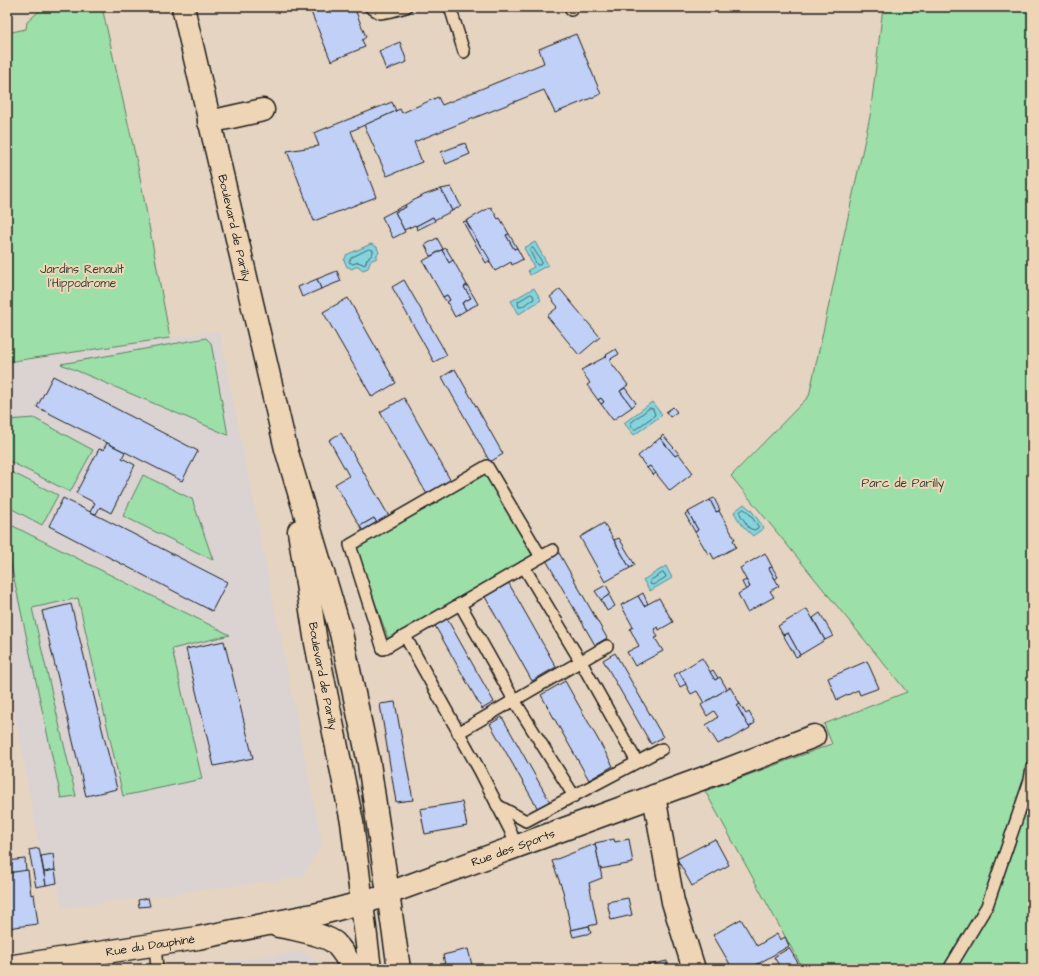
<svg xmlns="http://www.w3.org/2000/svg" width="1039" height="976" font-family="'Architects Daughter',sans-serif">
  <rect width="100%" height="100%" fill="#e5d4c2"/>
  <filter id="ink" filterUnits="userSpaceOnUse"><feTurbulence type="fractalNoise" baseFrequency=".025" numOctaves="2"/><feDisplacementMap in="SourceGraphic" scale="8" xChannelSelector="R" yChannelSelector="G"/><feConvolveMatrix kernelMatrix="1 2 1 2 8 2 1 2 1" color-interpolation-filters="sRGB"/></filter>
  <g filter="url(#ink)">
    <g fill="#dad3d2">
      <path d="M219,331L322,844L301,877L62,908L52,854L41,856L7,670V362Z"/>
      <path d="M304,951L325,969H173Z"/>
    </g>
    <g fill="#9ddfa9" stroke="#5c7e62">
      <path d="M44,7H102L139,172L170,338L7,362V33L26,29L27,22Z"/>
      <path d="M883,7H1032V969H803L705,791L832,744L824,724L907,692L731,476L809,396L870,116Z"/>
      <path d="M206,338L211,343L228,435L61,364Z"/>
      <path d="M34,418L93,450L70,492L7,460V420Z"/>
      <path d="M7,470L58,495L42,525L12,509L7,483Z"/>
      <path d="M485,472L533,557L388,638L355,547Z"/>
      <path d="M143,475L192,499L213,560L123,516Z"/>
      <path d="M7,523L230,635L172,649L202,779L123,796L78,598L32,608L76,796L61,798L7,546Z"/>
    </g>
    <g fill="#84d4de" stroke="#5a8a90">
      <path d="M535,242L548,265L530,275L528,270L534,267L524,248Z"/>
      <path d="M371,244L377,247L379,253L377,254V258L370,261V263L368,268L363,270L358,266L351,269L349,267H347L344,260L346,257V255Z"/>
      <path d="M534,288L541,300L519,314L511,301Z"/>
      <path d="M652,402L662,415L634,435L624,423Z"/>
      <path d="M744,504L751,510L764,528L753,536C745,529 739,522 734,512Z"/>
      <path d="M666,566L672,578L650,591L643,580Z"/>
    </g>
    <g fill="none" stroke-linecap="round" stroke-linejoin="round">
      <g stroke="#46666a" stroke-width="1">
        <path d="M533,248L542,262L540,265H537L530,251L531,249Z"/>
        <path d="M369,249L373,250V252L372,255L367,259L365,265L358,262L353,264L349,262L351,258Z"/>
        <path d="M531,294L533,295L534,299L521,307H519L518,302Z"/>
        <path d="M650,408L653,409L655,415L636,429H634L631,425V423Z"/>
        <path d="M744,509L749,513L758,526V528L754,530L749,528L740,514V512Z"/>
        <path d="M663,573L665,574L666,577L653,585L650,584V581Z"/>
      </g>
    </g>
    <g fill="#c1d0f7" stroke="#1c1c1c">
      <path d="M309,7H354L366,37L362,40L365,47L331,61Z"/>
      <path d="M576,34L601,94L555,113L544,90L414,142L422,162L387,176L364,125L400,109L402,113L438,97L442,105L544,63L539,49Z"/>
      <path d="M400,42L407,62L386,70L379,51Z"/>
      <path d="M392,102L396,111L351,131L376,197L314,221L287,151L319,146L314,133Z"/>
      <path d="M465,143L470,154L446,164L441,152Z"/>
      <path d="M451,187L461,206L452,211L441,189Z"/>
      <path d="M441,189L452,211L434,220L433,217L416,226L415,225L404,230L395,212L406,207L405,205L424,195Z"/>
      <path d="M405,205L406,207L395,212L405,232L393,238L382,217Z"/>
      <path d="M491,207L498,219L500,218L509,234L506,235L514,249L517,248L523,259L512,265L511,262L495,271L466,221Z"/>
      <path d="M433,217L435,221L417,230L416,226Z"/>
      <path d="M466,221L482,249L483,248L490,260L486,263L463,222Z"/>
      <path d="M509,234L517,248L514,249L506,235Z"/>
      <path d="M437,238L443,249L431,256L425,245Z"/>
      <path d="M446,248L453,260L449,263L442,250Z"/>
      <path d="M442,250L449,263L453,260L467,285L464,287L471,298L462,303L466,310L455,317L447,302L450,300L447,295L443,297L423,261Z"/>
      <path d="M337,271L341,281L321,289L317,279Z"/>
      <path d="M317,279L321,289L302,297L298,287Z"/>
      <path d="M404,280L447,355L434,362L392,287Z"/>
      <path d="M467,285L478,304L466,310L462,303L471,298L464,287Z"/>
      <path d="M560,289L600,337L579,355L547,316L558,307L550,297Z"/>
      <path d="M447,295L450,300L447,302L443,297Z"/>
      <path d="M348,298L396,383L372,397L323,312Z"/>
      <path d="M616,349L619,354L609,360L628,385L620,391L632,407L613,420L601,404L604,402L601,398L598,400L587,385L590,383L581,370L607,356L606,355Z"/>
      <path d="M455,369L503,454L490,462L442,377Z"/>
      <path d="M53,376L198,451L182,481L37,407Z"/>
      <path d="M625,388L636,403L632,407L620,391Z"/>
      <path d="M404,398L452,483L428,496L380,412Z"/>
      <path d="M601,398L604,402L601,404L598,400Z"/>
      <path d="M673,407L677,412L670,417L666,412Z"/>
      <path d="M341,433L390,518L378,525L374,518L360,526L335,484L349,476L329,440Z"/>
      <path d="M663,435L679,454L675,456L660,438Z"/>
      <path d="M660,438L675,456L679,454L693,473L670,491L650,466L647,468L638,456Z"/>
      <path d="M107,443L125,452L122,458L135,465L111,513L100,507L96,514L90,512L95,503L76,493L99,449L103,450Z"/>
      <path d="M650,466L656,473L653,475L647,468Z"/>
      <path d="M63,498L227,582L212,611L49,526Z"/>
      <path d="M714,498L720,510L716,512L710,500Z"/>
      <path d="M710,500L716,512L719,511L735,539L733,540L736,547L714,559L711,553L708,554L695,532L698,530L688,512Z"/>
      <path d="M688,512L698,530L695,532L685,514Z"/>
      <path d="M374,518L378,525L364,533L360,526Z"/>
      <path d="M604,523L630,568L605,582L580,537Z"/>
      <path d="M619,538L635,565L630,568L614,540Z"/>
      <path d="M559,553L607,638L595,645L546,560Z"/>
      <path d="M765,553L772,567L769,568L779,586L770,591L774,597L747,612L738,594L750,587L740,568Z"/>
      <path d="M772,567L778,577L775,579L769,568Z"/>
      <path d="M746,580L750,587L746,590L742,582Z"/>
      <path d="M508,582L556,667L532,681L484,595Z"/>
      <path d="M606,585L611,594L601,600L595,591Z"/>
      <path d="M643,593L648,604L644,606L638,596Z"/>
      <path d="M609,595L615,606L607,611L601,600Z"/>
      <path d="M638,596L644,606L659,598L673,622L659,630L658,627L654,629L658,637L655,638L663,651L635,666L627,652L639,646L630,629L633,627L621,605Z"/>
      <path d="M71,604L117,789L86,796L42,611Z"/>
      <path d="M807,609L825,640L800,655L788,633L783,635L778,626Z"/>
      <path d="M820,613L833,636L825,640L813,618Z"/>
      <path d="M446,617L494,702L482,709L434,624Z"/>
      <path d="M788,633L800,655L796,657L783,635Z"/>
      <path d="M224,641L253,758L214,766L186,649Z"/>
      <path d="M615,653L663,737L651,744L603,660Z"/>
      <path d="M702,658L715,680L720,677L727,689L704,703L697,691L691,694L679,672Z"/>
      <path d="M867,661L879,688L860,695L858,690L837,700L828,678Z"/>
      <path d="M713,670L718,678L715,680L710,672Z"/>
      <path d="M679,672L686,684L680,687L674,675Z"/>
      <path d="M565,681L613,766L589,780L541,695Z"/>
      <path d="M730,687L740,704L737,706L750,728L728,740V739L718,744L706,725L716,719V718L718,717L714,711L707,716L701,705Z"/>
      <path d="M395,702L413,800L396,802L380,704Z"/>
      <path d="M740,704L746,714L749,712L755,723L749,727L737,706Z"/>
      <path d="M502,717L550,802L538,809L490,724Z"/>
      <path d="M462,802L467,826L425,834L420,809Z"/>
      <path d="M614,839L615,842L629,839L633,863L600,869L595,843Z"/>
      <path d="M715,839L729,865L692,886L677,859Z"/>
      <path d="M595,844L602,878L589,883L597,924L571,930L563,891L552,861Z"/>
      <path d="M39,848L46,885L36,887L29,850Z"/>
      <path d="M53,854L55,870L44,872L41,856Z"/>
      <path d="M25,859L26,871L7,873V861Z"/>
      <path d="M28,870L31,895L34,894L38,924L7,928V873Z"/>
      <path d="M55,870L57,883L46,885L44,872Z"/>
      <path d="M148,898L150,906L139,907L138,900Z"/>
      <path d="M628,898L632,915L611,920L607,902Z"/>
      <path d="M741,919L757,946L777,934L780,940L785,937L789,946L749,969H734L732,966H731L713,935Z"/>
      <path d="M589,926L591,933L573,937L571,930Z"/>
      <path d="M789,948L798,963L788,969H781L774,957Z"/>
      <path d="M468,949L473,969H446L443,955Z"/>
      <path d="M667,961L668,969H649V965Z"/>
      <path d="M758,963L761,969H749Z"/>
      <path d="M649,965V969H635L634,968Z"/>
    </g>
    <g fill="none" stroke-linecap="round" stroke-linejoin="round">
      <g stroke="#1c1c1c" stroke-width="14">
        <g id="lane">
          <path d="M370,7L380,13L392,11L406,7"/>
          <path d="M450,7L464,52"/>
          <path d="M571,10L572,7"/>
          <path d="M524,567L581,662L637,762"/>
          <path d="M460,604L514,700L574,796"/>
          <path d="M405,636L383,649L350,545L487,466L541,557"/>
          <path d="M458,733L607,646"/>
          <path d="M497,805L526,821L662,749"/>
          <path d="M516,846L510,830L480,771L405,636L553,550"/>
          <path d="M155,944L157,969"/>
          <path d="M949,969L987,906L1030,780L1032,767"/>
        </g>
      </g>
      <g stroke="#1c1c1c" stroke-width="25">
        <g id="street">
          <path d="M209,122L263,110"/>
          <path d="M654,796L673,902L694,969"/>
          <path id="s1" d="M389,893L723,771L814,736"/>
        </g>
      </g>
      <g stroke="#1c1c1c" stroke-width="25">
        <g id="secondary">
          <path id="s2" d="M183,7L286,449L341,633L369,763L399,969"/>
          <path id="s3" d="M299,531L316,643L352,822L370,969"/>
          <path d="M278,926C291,928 326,935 335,943C342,950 348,960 353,969"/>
          <path id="s4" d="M7,967L198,938L323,913L375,899"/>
        </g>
      </g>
      <use href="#lane" stroke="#eed5b5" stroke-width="11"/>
      <use href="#street" stroke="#eed5b5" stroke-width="22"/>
      <use href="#secondary" stroke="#eed5b5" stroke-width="22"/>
    </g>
  </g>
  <g text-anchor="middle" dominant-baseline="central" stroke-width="4" stroke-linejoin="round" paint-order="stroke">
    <g font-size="12" fill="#1c1c1c" stroke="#eed5b5">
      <text stroke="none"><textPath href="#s2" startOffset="227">Boulevard de Parilly</textPath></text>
      <text stroke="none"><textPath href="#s3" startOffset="147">Boulevard de Parilly</textPath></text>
      <text stroke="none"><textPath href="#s1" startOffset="132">Rue des Sports</textPath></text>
      <text stroke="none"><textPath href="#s4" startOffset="145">Rue du Dauphiné</textPath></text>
    </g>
    <g font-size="12" fill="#364338" stroke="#eed5b5">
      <text x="82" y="269">Jardins Renault<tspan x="82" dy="14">l'Hippodrome</tspan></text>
      <text x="903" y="483">Parc de Parilly</text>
    </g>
  </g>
  <rect width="1039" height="976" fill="none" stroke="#eed5b5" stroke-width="24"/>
  <rect x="12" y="12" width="1015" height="952" fill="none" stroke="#1c1c1c" stroke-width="1.5" filter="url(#ink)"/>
</svg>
